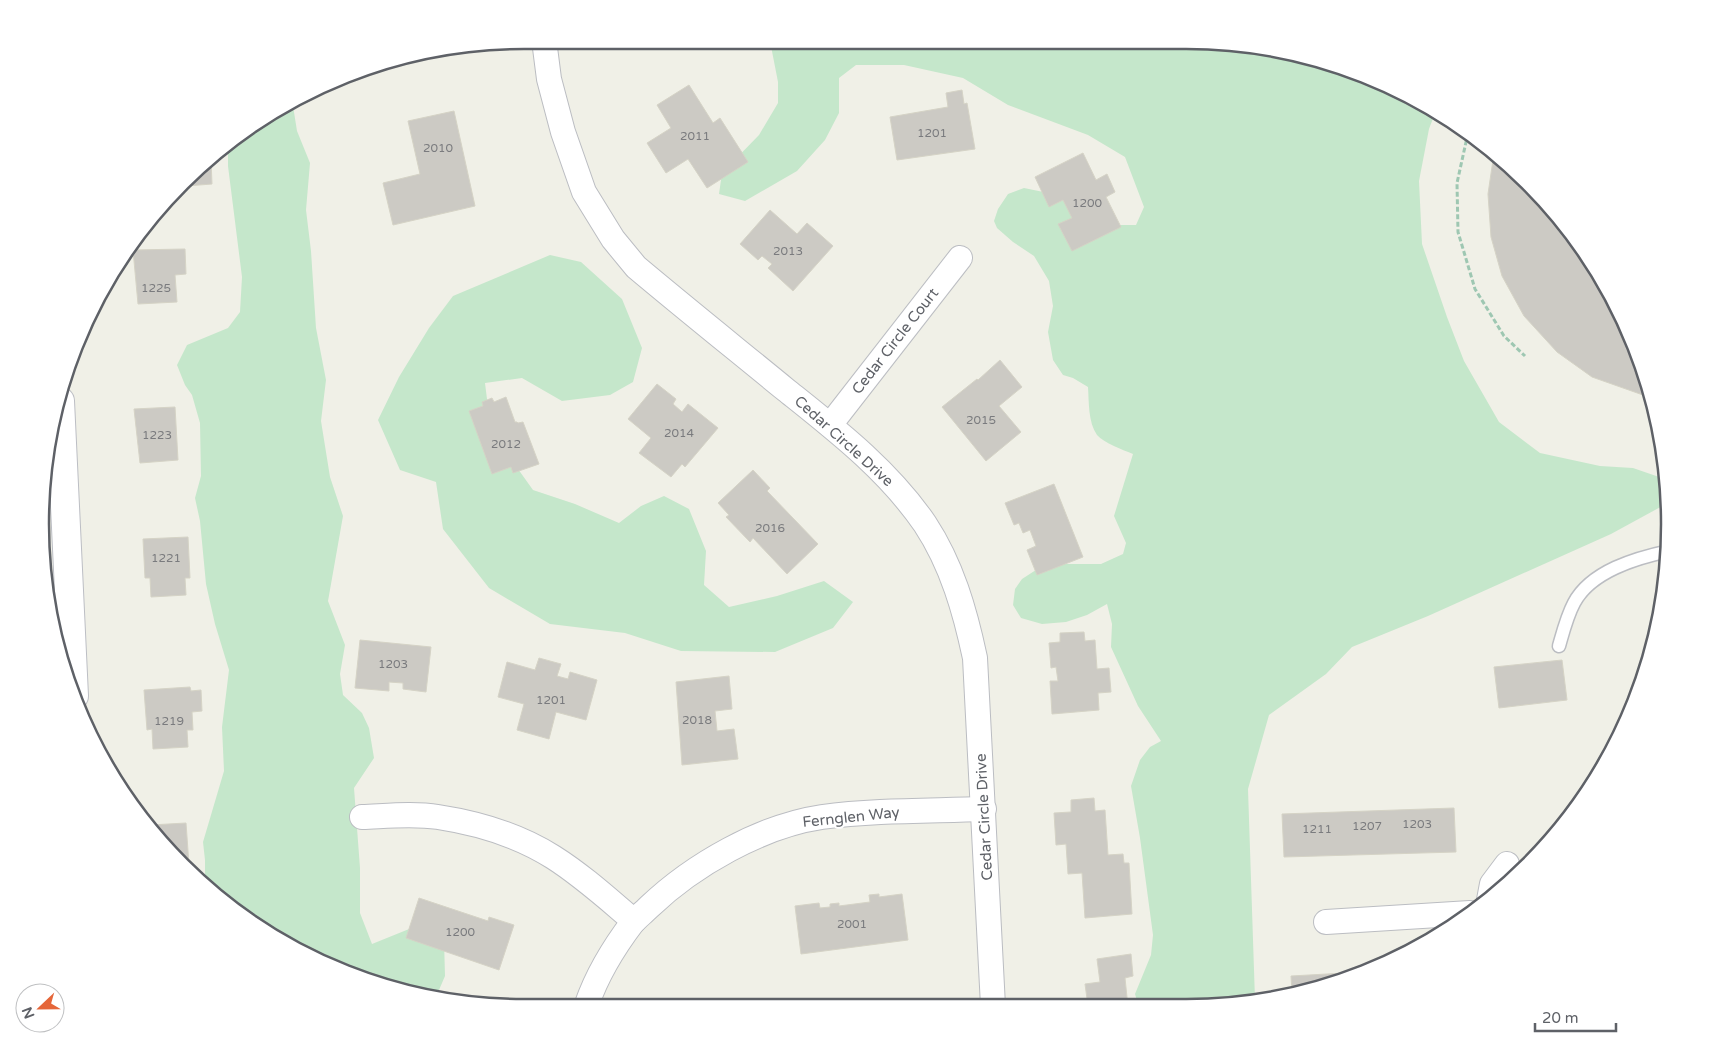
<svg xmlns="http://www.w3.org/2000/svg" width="1710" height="1048" font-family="'Varela Round',sans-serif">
  <rect width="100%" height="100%" fill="#f0f0e7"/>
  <g fill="#c5e7cb">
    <path d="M770,41L1249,44L1371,77L1435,113L1429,129L1419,181L1422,244L1447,317L1464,361L1499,422L1540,453L1600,466L1633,468L1662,478L1666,504L1611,534L1428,616L1352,647L1326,674L1269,715L1248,789L1255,1000L1218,1007H1139L1135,994L1151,955L1153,935L1140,838L1131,786L1140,760L1150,747L1161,741L1138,706L1111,647L1112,624L1107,604L1087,615L1066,622L1042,624L1021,618L1013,605L1015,589L1022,579L1039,568L1049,564H1101L1123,554L1126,543L1114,516L1133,454C1123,450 1104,443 1097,435C1088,422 1089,402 1088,387L1073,378L1063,375L1053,360L1048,332L1053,306L1049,281L1034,256L1013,242L997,228L994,221L998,209L1008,194L1024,188L1058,195L1095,225H1136L1144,207L1125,157L1088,135L1008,105L963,78L904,65H856L839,78V113L825,140L797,171L745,201L719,194L722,173L759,135L778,103V82Z"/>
    <path d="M293,106L297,131L310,163L306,210L311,251L316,328L326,380L321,421L330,477L343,516L328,601L345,645L340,674L343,695L362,713L369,728L374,758L354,788L360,868V913L372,944L419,925L444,940L445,976L436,997L339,971L230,908L205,882V860L203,842L224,771L222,727L229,670L215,624L206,584L200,521L195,498L201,476L200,423L192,395L185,385L177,365L187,345L228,328L240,312L242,277L228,166V142Z"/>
    <path d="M550,255L581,262L622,299L642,348L633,382L610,395L562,401L522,378L485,383L491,431L533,490L575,504L619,523L641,506L664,496L689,509L706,551L704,585L729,607L777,596L824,581L853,602L833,628L775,652L681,651L625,633L550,624L489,588L443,529L436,482L400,470L378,420L399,377L429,328L453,296Z"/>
  </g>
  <g fill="#cccac4" stroke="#d5d3c6">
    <path d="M689,85L713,123L720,118L748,162L707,188L688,159L666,173L647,143L671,128L657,105Z"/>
    <path d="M962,90L964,104L967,103L975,149L897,160L890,117L948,107L946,93Z"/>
    <path d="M454,111L475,206L393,225L383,183L420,174L408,121Z"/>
    <path d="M1083,153L1096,180L1107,174L1115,192L1106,197L1121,227L1072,251L1058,224L1072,218L1063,200L1049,207L1035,177Z"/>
    <path d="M1494,153L1550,205L1605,282L1644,368L1651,396L1643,395L1592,377L1557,352L1524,316L1502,276L1491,237L1488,194Z"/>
    <path d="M211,160L212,184L186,186Z"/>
    <path d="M770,210L797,234L807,223L833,246L793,291L768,268L772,264L762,256L758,260L740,244Z"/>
    <path d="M185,249L186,274L175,275L177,302L138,304L133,250Z"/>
    <path d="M1000,360L1022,387L999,406L1021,432L986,461L942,407L977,379L978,380Z"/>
    <path d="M657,384L676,399L673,404L682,412L688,404L718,428L685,467L682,464L671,477L639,453L651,438L628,419Z"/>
    <path d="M506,397L515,422H517L518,423L523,422L539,464L513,473L511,467L492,474L469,411L483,406L482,402L492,398L494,402Z"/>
    <path d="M175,407L178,460L140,463L134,409Z"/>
    <path d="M753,470L770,488L767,491L818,544L787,574L753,538L750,542L726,517L729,515L718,503Z"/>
    <path d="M1054,484L1083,557L1037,575L1027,550L1036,546L1030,530L1023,533L1019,523L1014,525L1005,503Z"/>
    <path d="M188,537L190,578H185L186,595L151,597L150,578H145L143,539Z"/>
    <path d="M1084,632L1085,641L1095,640L1097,669L1109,668L1111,692L1098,693L1099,710L1052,714L1050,681H1058L1056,667L1051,668L1049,643L1060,642V633Z"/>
    <path d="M360,640L431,647L426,692L403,689V683L389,682V691L355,688Z"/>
    <path d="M539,658L561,664L557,676L568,679L570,672L597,680L586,720L556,712L549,739L517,730L524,704L498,697L507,662L535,670Z"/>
    <path d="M1562,660L1567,700L1499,708L1494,667Z"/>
    <path d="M729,676L732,709L715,711L717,731L734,729L738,759L682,765L676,682Z"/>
    <path d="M190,687L191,691L201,690L202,711L192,712L193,730H187L188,747L153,749L152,729L147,730L144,690Z"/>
    <path d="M1094,798L1095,811L1105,810L1108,855L1123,854L1124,863H1129L1132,914L1085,918L1082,873L1068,874L1066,844L1056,845L1054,813L1071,812V800Z"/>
    <path d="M1454,808L1456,852L1284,857L1282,814Z"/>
    <path d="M186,823L189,865L151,825Z"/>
    <path d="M879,894V897L902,894L908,940L801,954L795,906L819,903L820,908L830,907V904L839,903V906L870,902L869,895Z"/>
    <path d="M419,898L488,921L489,917L514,925L499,970L406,938Z"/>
    <path d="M1131,954L1133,976L1125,978L1128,1007L1088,1006L1085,984L1100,982L1097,959Z"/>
    <path d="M1363,972L1341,982L1292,992L1291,976Z"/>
  </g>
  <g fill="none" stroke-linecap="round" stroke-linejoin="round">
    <g stroke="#bbbdc2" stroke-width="15">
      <path id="lane" d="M1559,646C1563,632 1567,616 1574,603C1591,571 1636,558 1669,551"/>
    </g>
    <g stroke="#bbbdc2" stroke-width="26">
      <g id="street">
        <path d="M544,40L549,79L563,132L584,192L613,239L636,267C686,309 736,349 786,390C836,430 888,470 925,524C952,565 965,611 975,658L993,1006"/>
        <path d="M830,425L960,258"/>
        <path d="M362,817C387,816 414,813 438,817C477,823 520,836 553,857C583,876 608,899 634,921"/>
        <path d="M1489,900L1492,884L1507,864"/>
        <path d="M1326,922L1470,913"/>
        <path d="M587,1004C597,975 614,947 633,922C638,917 644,912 649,907C693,865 761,826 822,817C875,810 930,811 984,809"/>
      </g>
    </g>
    <g stroke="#bcbec4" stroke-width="30">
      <path id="secondary" d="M60,401L74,696"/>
    </g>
    <path stroke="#9ec7b2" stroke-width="3" stroke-dasharray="5 2.5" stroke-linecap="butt" d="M1468,133L1457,183L1458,232L1475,289L1504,336L1525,356"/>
    <use href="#lane" stroke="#fff" stroke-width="12"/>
    <use href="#street" stroke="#fff" stroke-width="24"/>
    <use href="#secondary" stroke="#fff" stroke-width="28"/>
  </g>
  <g text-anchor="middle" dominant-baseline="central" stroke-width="4" stroke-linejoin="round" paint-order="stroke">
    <g font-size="12" fill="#7a7b7e">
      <text x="932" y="133">1201</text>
      <text x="695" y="136">2011</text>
      <text x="438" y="148">2010</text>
      <text x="1087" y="203">1200</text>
      <text x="788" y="251">2013</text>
      <text x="156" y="288">1225</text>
      <text x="981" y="420">2015</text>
      <text x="679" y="433">2014</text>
      <text x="157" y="435">1223</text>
      <text x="506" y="444">2012</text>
      <text x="770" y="528">2016</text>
      <text x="166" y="558">1221</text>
      <text x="393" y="664">1203</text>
      <text x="551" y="700">1201</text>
      <text x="697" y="720">2018</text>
      <text x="169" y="721">1219</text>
      <text x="1417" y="824">1203</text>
      <text x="1367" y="826">1207</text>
      <text x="1317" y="829">1211</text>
      <text x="852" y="924">2001</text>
      <text x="460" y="932">1200</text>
    </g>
    <g font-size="15" fill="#5e6167" stroke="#fff">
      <text transform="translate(895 341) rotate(-52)">Cedar Circle Court</text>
      <text transform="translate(844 441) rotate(42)">Cedar Circle Drive</text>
      <text transform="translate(851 817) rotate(-6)">Fernglen Way</text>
      <text transform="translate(984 817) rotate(-93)">Cedar Circle Drive</text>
    </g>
  </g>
  <path d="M0 0H1710V1048H0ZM524 49H1186A475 475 0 0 1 1661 524V524A475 475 0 0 1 1186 999H524A475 475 0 0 1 49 524V524A475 475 0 0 1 524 49Z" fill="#fff" fill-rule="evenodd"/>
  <path fill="none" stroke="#5e6167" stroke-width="2.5" d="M524 49H1186A475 475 0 0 1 1661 524V524A475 475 0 0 1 1186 999H524A475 475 0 0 1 49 524V524A475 475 0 0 1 524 49Z"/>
  <g transform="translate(40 1008) rotate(248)"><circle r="24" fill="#ffffff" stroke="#bfc0c2"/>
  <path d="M0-4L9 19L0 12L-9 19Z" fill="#e56639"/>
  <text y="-8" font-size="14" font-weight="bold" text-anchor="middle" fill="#5e6167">N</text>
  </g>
  <path d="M1535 1023v8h81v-8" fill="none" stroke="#5e6167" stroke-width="2.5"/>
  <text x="1542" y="1023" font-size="15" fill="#5e6167" stroke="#ffffff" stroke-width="4" paint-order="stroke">20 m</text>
</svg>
